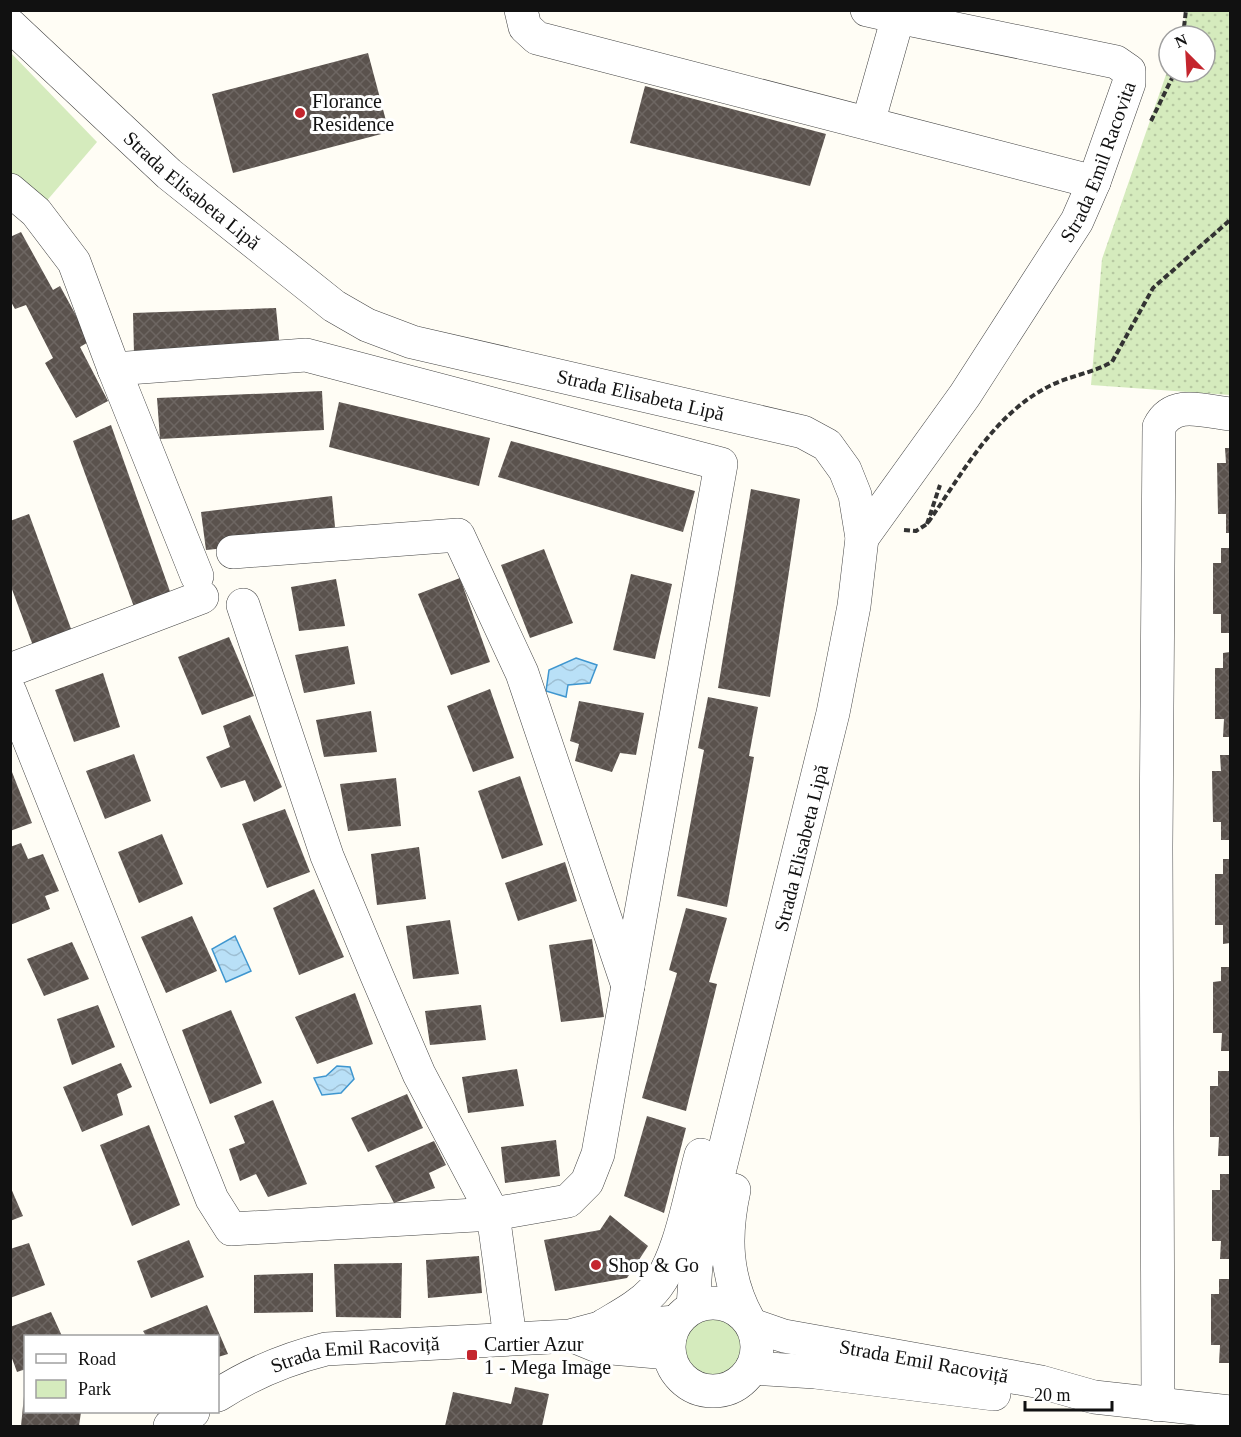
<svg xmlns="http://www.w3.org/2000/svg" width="1241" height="1437" font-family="'Times New Roman',serif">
  <defs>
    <pattern id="grass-dots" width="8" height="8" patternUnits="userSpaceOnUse" patternTransform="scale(1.5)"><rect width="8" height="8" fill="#d5ebbd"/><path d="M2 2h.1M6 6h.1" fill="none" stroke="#b6c8a1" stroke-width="1.8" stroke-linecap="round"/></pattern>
    <pattern id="water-waves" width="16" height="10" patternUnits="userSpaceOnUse" patternTransform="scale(1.5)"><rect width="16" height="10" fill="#b9e0f7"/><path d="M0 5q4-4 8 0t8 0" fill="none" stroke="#9ebfd3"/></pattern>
    <pattern id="building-cross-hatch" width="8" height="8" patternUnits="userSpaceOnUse" patternTransform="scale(1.5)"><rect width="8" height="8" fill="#5a524d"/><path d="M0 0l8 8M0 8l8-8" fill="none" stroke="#6d6662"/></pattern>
  </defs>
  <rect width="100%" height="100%" fill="#fffdf5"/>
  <path fill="url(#grass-dots)" d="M1188,11H1230V395L1091,385L1102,259L1169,66V72H1205V36H1180Z"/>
  <g fill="#d5ebbd">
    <path d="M10,52L97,142L44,204L11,175Z"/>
    <circle cx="713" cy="1347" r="28"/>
  </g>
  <g fill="url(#water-waves)" stroke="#3f96cf" stroke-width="1.5">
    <path d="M576,658L597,665L590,683L568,685L566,697L546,691L549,670Z"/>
    <path d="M235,936L251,971L226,982L212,949Z"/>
    <path d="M337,1066L350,1067L354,1079L341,1093L322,1095L314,1078L326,1076Z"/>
  </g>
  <g fill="url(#building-cross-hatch)">
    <path d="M368,53L389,132L233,173L212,94Z"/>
    <path d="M645,86L826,134L810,186L630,143Z"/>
    <path d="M21,232L53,290L60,286L90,341L80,347L108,401L76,418L45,363L53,358L26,305L15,309L10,300V237Z"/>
    <path d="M276,308L280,349L134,354L133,313Z"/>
    <path d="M322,391L324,430L160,439L157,398Z"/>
    <path d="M339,402L490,438L479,486L329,447Z"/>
    <path d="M111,425L173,600L137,615L73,441Z"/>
    <path d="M511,441L695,491L683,532L498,477Z"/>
    <path d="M1225,448H1230V533H1226V514H1218L1217,463H1226Z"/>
    <path d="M751,489L800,499L770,697L718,688Z"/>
    <path d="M332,496L336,537L206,550L201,512Z"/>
    <path d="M29,514L74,637L35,651L10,584V521Z"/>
    <path d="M1221,548H1230V633H1221V614H1213V563H1221Z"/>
    <path d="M544,549L573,623L530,638L501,565Z"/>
    <path d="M631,574L672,584L655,659L613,650Z"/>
    <path d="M460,578L490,662L451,675L418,594Z"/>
    <path d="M336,579L345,626L299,631L291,587Z"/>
    <path d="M229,637L254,696L202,715L178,657Z"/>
    <path d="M348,646L355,684L304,693L295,655Z"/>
    <path d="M1230,652V737H1223L1224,719H1215V668H1223V653Z"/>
    <path d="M103,673L120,727L74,742L55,690Z"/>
    <path d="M490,689L514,758L473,772L447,706Z"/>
    <path d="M708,697L758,707L749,756L754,757L727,907L677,896L704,750L698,748Z"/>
    <path d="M579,701L644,713L636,755L620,753L612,772L575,761L579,744L570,741Z"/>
    <path d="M371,711L377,752L324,757L316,720Z"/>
    <path d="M250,715L282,787L254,802L245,780L221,788L206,757L230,747L223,726Z"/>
    <path d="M134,754L151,801L105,819L86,771Z"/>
    <path d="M1220,755H1230V840H1221V822H1213L1212,771H1221Z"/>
    <path d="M10,767L32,823L10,831Z"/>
    <path d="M520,776L543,845L502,859L478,791Z"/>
    <path d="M396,778L401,826L348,831L340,784Z"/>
    <path d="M285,809L310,872L267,888L242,824Z"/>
    <path d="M162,834L183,884L139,903L118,852Z"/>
    <path d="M21,843L28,859L43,854L59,891L45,896L50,909L10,925V847Z"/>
    <path d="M419,847L426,899L377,905L371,854Z"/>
    <path d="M1223,859H1230V943L1223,944V925H1215V874H1223Z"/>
    <path d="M565,862L577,901L518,921L505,883Z"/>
    <path d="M314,889L344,957L299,975L273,908Z"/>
    <path d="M686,908L727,918L709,982L717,984L686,1111L642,1098L677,973L669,970Z"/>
    <path d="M192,916L217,971L166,993L141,937Z"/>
    <path d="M450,920L459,974L413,979L406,926Z"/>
    <path d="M592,939L604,1017L561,1022L549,945Z"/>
    <path d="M72,942L89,979L44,996L27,959Z"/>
    <path d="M1221,967H1230V1051H1221L1222,1033H1213V982L1221,981Z"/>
    <path d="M355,993L373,1044L317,1064L295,1017Z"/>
    <path d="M98,1005L115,1047L72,1065L57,1019Z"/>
    <path d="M481,1005L486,1040L430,1045L425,1011Z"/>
    <path d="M231,1010L262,1083L210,1104L182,1030Z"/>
    <path d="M121,1063L132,1087L117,1094L123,1115L82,1132L63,1087Z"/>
    <path d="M517,1069L524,1106L468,1113L462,1077Z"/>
    <path d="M1218,1071H1230V1156H1218L1219,1137H1210V1086H1218Z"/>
    <path d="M407,1094L423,1128L368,1152L351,1118Z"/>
    <path d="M273,1100L307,1184L268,1197L256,1174L240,1181L229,1149L245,1143L234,1116Z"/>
    <path d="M647,1116L686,1128L664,1213L624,1196Z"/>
    <path d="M149,1125L180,1205L132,1226L100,1145Z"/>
    <path d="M556,1140L560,1176L505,1183L501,1147Z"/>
    <path d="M434,1141L446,1165L429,1173L435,1188L394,1203L375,1166Z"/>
    <path d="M1220,1174H1230V1259H1220L1221,1241H1212V1190H1220Z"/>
    <path d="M10,1186L23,1216L10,1221Z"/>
    <path d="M610,1215L648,1246L627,1278L555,1291L544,1240L600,1230Z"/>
    <path d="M189,1240L204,1277L151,1298L137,1261Z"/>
    <path d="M29,1243L45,1285L10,1298V1249Z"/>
    <path d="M479,1256L482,1293L428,1298L426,1260Z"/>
    <path d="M402,1263L401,1318L336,1317L334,1264Z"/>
    <path d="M313,1273V1312L254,1313V1275Z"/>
    <path d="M1219,1279H1230V1363H1219L1220,1345H1211V1294H1219Z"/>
    <path d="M207,1305L228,1354L218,1357V1336H146L143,1331Z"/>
    <path d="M51,1312L62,1336H26V1369L17,1372L10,1353V1327Z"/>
    <path d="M515,1387L549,1394L542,1426H445L453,1392L511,1404Z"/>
    <path d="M24,1396L26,1412H81L79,1426H21Z"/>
  </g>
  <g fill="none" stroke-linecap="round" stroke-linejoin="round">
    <g stroke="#444" stroke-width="34">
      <g id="minor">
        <path d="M521,10L525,27L537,38L1094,182"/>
        <path d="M867,10L898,17"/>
        <path id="s1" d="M10,25L169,174L334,306L367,325L412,342L803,432L827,445L845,470L855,495L862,538L854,606L833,713L696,1265L693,1307"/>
        <path d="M10,190L36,212L74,262L114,369L197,576"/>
        <path id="s2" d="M862,538L965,395L1077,221L1094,182L1129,83V71L1116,62L898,17L868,123"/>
        <path d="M233,552L458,535L522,673L628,986"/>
        <path d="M243,605L327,856L377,976L419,1074L493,1214L510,1338"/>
        <path d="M10,670L202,597"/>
        <path d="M10,692L212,1199L231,1229L493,1214L568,1201L587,1182L598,1154L721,464L306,355L114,369"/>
        <path d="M734,1190C724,1236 725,1277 748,1319"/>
        <circle cx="713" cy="1347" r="44"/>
        <path id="s3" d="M752,1325L784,1336L1041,1382L1094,1397L1230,1412"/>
        <path d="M603,1326C621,1315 639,1306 653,1291C680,1261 690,1194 701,1155"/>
        <path d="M578,1338L600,1347L669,1353"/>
        <path d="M752,1368L815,1372L994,1394"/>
        <path id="s4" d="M218,1395C252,1373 286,1359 326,1349L570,1336L600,1328L676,1322"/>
        <path d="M1158,1405L1156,847L1159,427C1173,399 1203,411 1230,414"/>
        <path d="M170,1426L193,1412"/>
      </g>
    </g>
    <g stroke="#333" stroke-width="4" stroke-dasharray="6 3" stroke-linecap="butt">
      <path d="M1183,36L1186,10"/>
      <path d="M1151,121L1175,72"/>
      <path d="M927,524L940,485"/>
      <path d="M904,530L916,531L927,524C961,476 991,418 1044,389C1066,376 1091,374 1112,362L1153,288L1230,220"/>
    </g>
    <use href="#minor" stroke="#fff" stroke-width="33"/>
  </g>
  <g fill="#c4262e" stroke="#fff" stroke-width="2">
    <circle cx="300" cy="113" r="6"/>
    <circle cx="596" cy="1265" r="6"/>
    <rect x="466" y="1349" width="12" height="12" rx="3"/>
  </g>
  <g text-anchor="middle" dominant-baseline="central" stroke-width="6" stroke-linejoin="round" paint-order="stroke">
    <g font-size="20" fill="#111" stroke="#fff" text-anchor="start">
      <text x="312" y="101">Florance<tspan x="312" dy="23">Residence</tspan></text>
      <text x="608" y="1265">Shop &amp; Go</text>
      <text x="484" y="1344">Cartier Azur<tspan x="484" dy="23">1 - Mega Image</tspan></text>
    </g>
    <g font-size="20" fill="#111" stroke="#fff">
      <text stroke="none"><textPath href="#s2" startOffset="446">Strada Emil Racovita</textPath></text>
      <text stroke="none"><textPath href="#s1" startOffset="246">Strada Elisabeta Lipă</textPath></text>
      <text stroke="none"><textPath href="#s1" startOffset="750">Strada Elisabeta Lipă</textPath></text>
      <text transform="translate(801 848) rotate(-76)">Strada Elisabeta Lipă</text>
      <text stroke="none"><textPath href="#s4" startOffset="146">Strada Emil Racoviță</textPath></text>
      <text stroke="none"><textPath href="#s3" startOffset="176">Strada Emil Racoviță</textPath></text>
    </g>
  </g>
  <rect width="1241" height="1437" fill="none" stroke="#111111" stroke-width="24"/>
  <rect x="24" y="1335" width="195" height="78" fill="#ffffff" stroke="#a0a0a0" stroke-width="1.5"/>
  <rect x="36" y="1354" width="30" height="9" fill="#ffffff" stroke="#a0a0a0" stroke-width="1.5"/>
  <text x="78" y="1365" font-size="18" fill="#111111">Road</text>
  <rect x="36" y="1380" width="30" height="18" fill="#d5ebbd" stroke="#a0a0a0" stroke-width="1.5"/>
  <text x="78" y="1395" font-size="18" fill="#111111">Park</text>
  <g transform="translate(1187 54) rotate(336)"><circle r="28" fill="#ffffff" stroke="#a0a0a0" stroke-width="1.5"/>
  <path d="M0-4.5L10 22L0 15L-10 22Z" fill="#c4262e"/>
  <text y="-9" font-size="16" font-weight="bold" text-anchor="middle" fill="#111111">N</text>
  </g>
  <path d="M1025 1401v9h87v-9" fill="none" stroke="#111111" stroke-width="3"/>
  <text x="1034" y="1401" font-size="18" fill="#111111" stroke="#ffffff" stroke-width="4.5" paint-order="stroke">20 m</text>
</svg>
